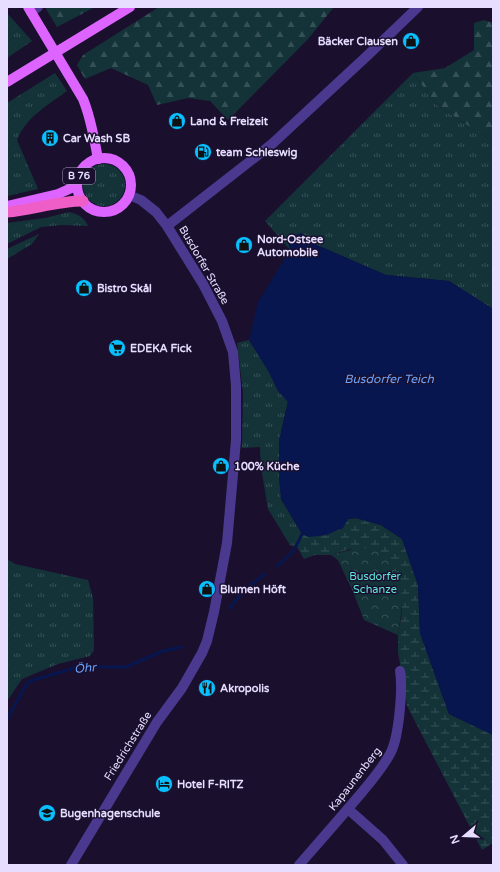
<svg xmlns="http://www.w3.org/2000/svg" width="500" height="872" font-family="'Varela Round',sans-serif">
  <defs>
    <pattern id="grass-tufts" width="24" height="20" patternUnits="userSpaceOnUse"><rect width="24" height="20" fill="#133338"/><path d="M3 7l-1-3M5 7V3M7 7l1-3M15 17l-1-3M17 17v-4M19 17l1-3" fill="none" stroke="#355056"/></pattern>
    <pattern id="forest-firs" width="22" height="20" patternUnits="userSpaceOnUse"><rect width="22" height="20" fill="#133338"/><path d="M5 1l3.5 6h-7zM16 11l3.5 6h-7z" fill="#355056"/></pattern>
    <pattern id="wetland-marsh" width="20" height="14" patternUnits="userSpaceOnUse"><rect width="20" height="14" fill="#133338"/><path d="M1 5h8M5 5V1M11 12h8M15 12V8" fill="none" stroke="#355056"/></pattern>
    <pattern id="park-crowns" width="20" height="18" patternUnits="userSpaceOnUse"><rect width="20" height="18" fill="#133338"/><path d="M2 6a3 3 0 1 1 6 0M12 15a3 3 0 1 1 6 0" fill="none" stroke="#355056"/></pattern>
  </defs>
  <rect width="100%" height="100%" fill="#1a102e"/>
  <g fill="url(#grass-tufts)">
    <path d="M7,13L32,41L7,58Z"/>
    <path d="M55,73L67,91C48,105 26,117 17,140L38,189L7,196V103Z"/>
    <path d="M413,73L437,105L493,142V309L449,281L386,275L310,242L301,233L290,250L265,221Z"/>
    <circle cx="104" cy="185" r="21"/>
    <path d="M69,212C78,214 84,217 88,226L63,225L41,227L7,244V223L45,218Z"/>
    <path d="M39,234L32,244L7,259V249Z"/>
    <path d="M249,340L269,372L278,391L288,401L279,441V476L281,499L302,534L297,547L290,545L268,509L261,467L260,447L242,448L243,392L237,343Z"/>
    <path d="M7,559L15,564L88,580L93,598L94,650L90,656L58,664L22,679L7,701Z"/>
  </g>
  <g fill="url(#forest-firs)">
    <path d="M47,7H95L57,27L46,9Z"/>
    <path d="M159,7H334L308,39L228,120L210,101L188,98L157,105L148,85L111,68L85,79L77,65L83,55Z"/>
    <path d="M484,20L493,23V142L437,105L413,73L445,68L474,50V23Z"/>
  </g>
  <path fill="url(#wetland-marsh)" d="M356,518L381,525L402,539L418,585L420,633L449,714L493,735V843L482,850L407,706L398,652V635L402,612L401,597L350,549L331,555H315L304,559L297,547L302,534L309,537L348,519Z"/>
  <path fill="url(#park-crowns)" d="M358,548C363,548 368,548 373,549C379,551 385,555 389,560C407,579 402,610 398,635L364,620L354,594L338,560L331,555Z"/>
  <path fill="#08164f" d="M301,233L310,242L386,275L449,281L493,309V735L449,714L420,633L418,585L402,539L381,525L356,518L348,519L343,528L326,535L309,537L302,534L281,499L279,476V441L288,402L278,391L269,372L249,340L258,302L290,250L287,238Z"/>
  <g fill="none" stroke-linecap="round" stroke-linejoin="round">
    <g stroke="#08164f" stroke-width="3">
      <path d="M277,566C291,555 295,550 302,534"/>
      <path d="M230,608L244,590L265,574"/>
      <path d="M7,719L26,685L30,681L78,667H126L163,651L182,647"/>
    </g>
    <g stroke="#4a398f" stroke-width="10">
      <path d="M31,12L38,7"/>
      <path d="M348,809L383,840L403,865"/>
      <path d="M299,865C320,841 342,816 363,791C373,779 384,766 391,752C399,736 403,688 400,671"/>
    </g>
    <g stroke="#4a398f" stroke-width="10">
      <path d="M167,226L272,144L368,55L418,7"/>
      <path d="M71,865L157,722L182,688L202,653L207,641L214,612L227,543L236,440V386L233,352L222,321L203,284L167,226L156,212L141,200L129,195"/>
    </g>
    <g stroke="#de64ff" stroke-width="10">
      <path d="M28,7L83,99C91,118 94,138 98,159"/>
      <path d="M7,82L130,7"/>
      <circle cx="104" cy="185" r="27"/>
      <path d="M7,206L58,194L76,186L77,181"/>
    </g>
    <path stroke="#ee5ec6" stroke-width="11" d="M7,212C32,210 57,201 83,201"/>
  </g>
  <defs>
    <g id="shop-disc" transform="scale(0.9)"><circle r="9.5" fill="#09bfff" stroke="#1a102e"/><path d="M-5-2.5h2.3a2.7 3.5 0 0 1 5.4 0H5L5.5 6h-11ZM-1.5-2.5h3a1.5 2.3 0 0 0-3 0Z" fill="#111"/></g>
    <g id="building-disc" transform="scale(0.9)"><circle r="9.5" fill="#09bfff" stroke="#1a102e"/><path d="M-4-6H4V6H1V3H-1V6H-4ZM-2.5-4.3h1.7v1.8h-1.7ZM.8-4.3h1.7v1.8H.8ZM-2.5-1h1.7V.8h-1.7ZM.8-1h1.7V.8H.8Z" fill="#111"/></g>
    <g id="fuel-disc" transform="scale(0.9)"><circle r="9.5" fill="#09bfff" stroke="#1a102e"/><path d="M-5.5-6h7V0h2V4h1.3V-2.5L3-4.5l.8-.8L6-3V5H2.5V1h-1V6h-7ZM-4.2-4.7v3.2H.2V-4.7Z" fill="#111"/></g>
    <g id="supermarket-disc" transform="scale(0.9)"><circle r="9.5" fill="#09bfff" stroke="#1a102e"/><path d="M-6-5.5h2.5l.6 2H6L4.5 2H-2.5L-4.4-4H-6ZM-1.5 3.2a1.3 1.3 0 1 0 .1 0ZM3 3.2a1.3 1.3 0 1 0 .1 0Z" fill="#111"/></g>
    <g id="restaurant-disc" transform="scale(0.9)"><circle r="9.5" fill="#09bfff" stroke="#1a102e"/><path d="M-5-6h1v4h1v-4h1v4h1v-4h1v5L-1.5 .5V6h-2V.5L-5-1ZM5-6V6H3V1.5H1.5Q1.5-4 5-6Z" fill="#111"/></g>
    <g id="hotel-disc" transform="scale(0.9)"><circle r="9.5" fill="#09bfff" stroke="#1a102e"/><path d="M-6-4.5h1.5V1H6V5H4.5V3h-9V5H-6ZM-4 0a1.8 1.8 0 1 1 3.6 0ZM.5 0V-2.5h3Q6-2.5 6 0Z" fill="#111"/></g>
    <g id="school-disc" transform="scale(0.9)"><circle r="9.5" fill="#09bfff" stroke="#1a102e"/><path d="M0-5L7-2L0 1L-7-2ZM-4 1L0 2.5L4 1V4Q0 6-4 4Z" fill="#111"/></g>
  </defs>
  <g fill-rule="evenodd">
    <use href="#shop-disc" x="411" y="41"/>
    <use href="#shop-disc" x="177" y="121"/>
    <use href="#building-disc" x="50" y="138"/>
    <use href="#fuel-disc" x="203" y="152"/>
    <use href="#shop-disc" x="244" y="245"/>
    <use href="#shop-disc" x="84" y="288"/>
    <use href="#supermarket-disc" x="117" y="348"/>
    <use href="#shop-disc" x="221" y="466"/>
    <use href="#shop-disc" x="207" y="589"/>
    <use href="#restaurant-disc" x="207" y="688"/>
    <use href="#hotel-disc" x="164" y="784"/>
    <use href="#school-disc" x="47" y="813"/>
  </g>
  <g text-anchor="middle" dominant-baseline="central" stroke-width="3" stroke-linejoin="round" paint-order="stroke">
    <rect fill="#1a102e" stroke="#a9a0c0" stroke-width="1" x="63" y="168" width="32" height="16" rx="3"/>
    <g font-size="10" font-weight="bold" fill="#e6ddff">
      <text x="79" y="176">B 76</text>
    </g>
    <g font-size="11" font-weight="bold" fill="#e6ddff" stroke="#1a102e" text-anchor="start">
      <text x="398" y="41" text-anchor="end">Bäcker Clausen</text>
      <text x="190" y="121">Land &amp; Freizeit</text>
      <text x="63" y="138">Car Wash SB</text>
      <text x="216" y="152">team Schleswig</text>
      <text x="257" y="239">Nord-Ostsee<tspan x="257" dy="13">Automobile</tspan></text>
      <text x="97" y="288">Bistro Skål</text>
      <text x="130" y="348">EDEKA Fick</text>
      <text x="234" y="466">100% Küche</text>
      <text x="220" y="589">Blumen Höft</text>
      <text x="220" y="688">Akropolis</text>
      <text x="177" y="784">Hotel F-RITZ</text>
      <text x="60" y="813">Bugenhagenschule</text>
    </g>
    <g font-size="11" fill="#e6ddff" stroke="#1a102e">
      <text transform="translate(204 265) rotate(60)">Busdorfer Straße</text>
      <text transform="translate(128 746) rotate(-58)">Friedrichstraße</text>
      <text transform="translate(355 779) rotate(-52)">Kapaunenberg</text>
    </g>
    <g font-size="11" fill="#61e7db" stroke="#1a102e">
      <text x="375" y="576">Busdorfer<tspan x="375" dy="13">Schanze</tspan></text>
    </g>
    <g font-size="12" font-style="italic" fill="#6ba3ff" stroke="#1a102e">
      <text x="389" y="379">Busdorfer Teich</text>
      <text transform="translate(85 668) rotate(-5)">Öhr</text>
    </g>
  </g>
  <rect width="500" height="872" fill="none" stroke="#e6ddff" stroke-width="16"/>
  <g transform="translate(464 836) rotate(251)" stroke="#1a102e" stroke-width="3" paint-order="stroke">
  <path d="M0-3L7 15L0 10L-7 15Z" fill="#e6ddff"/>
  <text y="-6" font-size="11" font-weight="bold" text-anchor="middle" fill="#e6ddff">N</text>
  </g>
</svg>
